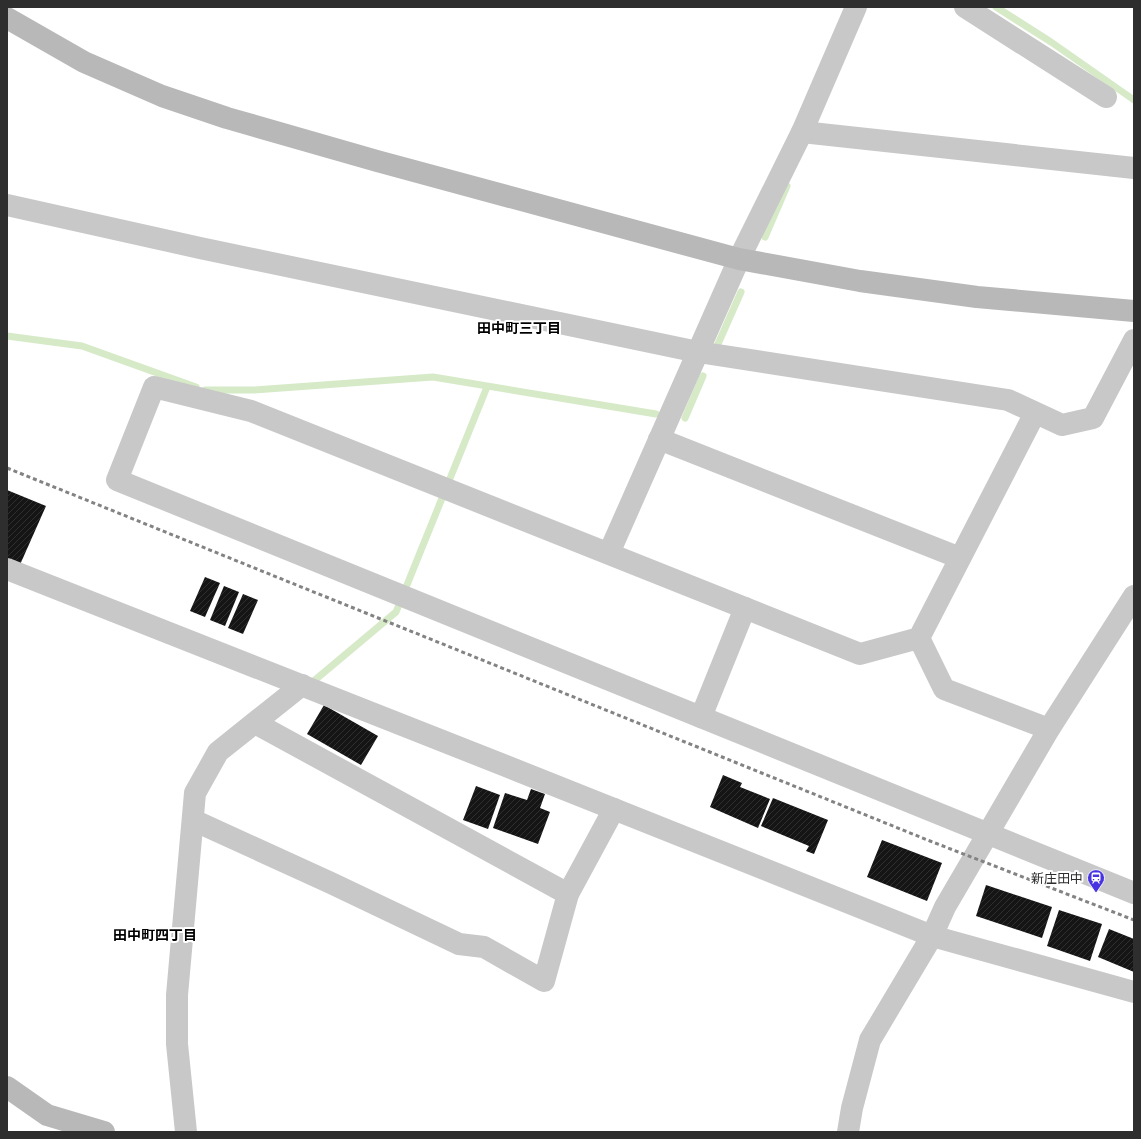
<svg xmlns="http://www.w3.org/2000/svg" width="1141" height="1139" font-family="Helvetica,'Noto Sans JP',sans-serif">
  <defs>
    <pattern id="building-hatch" width="6" height="6" patternUnits="userSpaceOnUse"><rect width="6" height="6" fill="#151515"/><path d="M-1 1l2-2M0 6l6-6M5 7l2-2" fill="none" stroke="#2f2f2f"/></pattern>
  </defs>
  <rect width="100%" height="100%" fill="#fff"/>
  <g fill="none" stroke-linecap="round" stroke-linejoin="round">
    <g stroke="#d6eac8" stroke-width="7">
      <path d="M996,7L1051,42L1134,100"/>
      <path d="M765,237L787,186"/>
      <path d="M7,336L82,346L196,387"/>
      <path d="M718,344L741,292"/>
      <path d="M205,390H254L433,377L656,414"/>
      <path d="M685,418L703,376"/>
      <path d="M309,685L396,612L487,387"/>
    </g>
  </g>
  <g fill="url(#building-hatch)">
    <path d="M7,490L46,506L19,567L7,563Z"/>
    <path d="M205,577L220,583L205,617L190,611Z"/>
    <path d="M224,586L239,592L225,626L210,620Z"/>
    <path d="M243,594L258,600L243,634L228,628Z"/>
    <path d="M324,705L378,736L361,765L307,734Z"/>
    <path d="M723,775L742,783L740,787L770,799L758,828L710,807Z"/>
    <path d="M476,786L500,795L488,829L463,820Z"/>
    <path d="M531,789L545,794L540,808L550,812L538,844L493,828L505,793L527,800Z"/>
    <path d="M773,798L828,820L814,854L806,851L809,846L761,826Z"/>
    <path d="M882,840L942,863L927,901L867,877Z"/>
    <path d="M986,885L1052,907L1042,938L976,916Z"/>
    <path d="M1059,910L1102,924L1090,961L1047,946Z"/>
    <path d="M1109,929L1134,939V972L1098,957Z"/>
  </g>
  <g fill="none" stroke-linecap="round" stroke-linejoin="round">
    <g stroke="#c8c8c8" stroke-width="22">
      <path d="M965,7L1106,97"/>
      <path d="M802,132L1134,168"/>
      <path d="M7,205L200,248L698,352L1008,400L1062,425L1093,418L1134,340"/>
      <path d="M1035,413L919,638L860,654L251,411L154,387L117,480L1134,893"/>
      <path d="M659,439L960,558"/>
      <path d="M609,553L739,259L802,132L856,7"/>
      <path d="M7,569L506,766L932,936L1134,992"/>
      <path d="M919,638L944,689L1049,729"/>
      <path d="M701,717L745,608"/>
      <path d="M255,723L568,894"/>
      <path d="M193,820L331,883L459,944L484,947L544,981L568,894L614,809"/>
      <path d="M186,1132L177,1044V995L195,793L218,752L302,685"/>
      <path d="M848,1132L852,1108L870,1040L932,936L945,907L1049,729L1134,596"/>
    </g>
    <g stroke="#b8b8b8" stroke-width="22">
      <path d="M7,18L84,62L162,96L227,118L377,161L739,259L860,281L977,297L1134,311"/>
      <path d="M7,1087L47,1115L104,1132"/>
    </g>
    <path stroke="#838383" stroke-width="3" stroke-dasharray="4 3" stroke-linecap="butt" d="M7,468L930,841L1134,920"/>
  </g>
  <defs>
    <g id="station-pin" transform="scale(0.9)"><path d="M0 17L-7.5 6A9.5 9.5 0 1 1 7.5 6Z" fill="#4834e0" stroke="#fff"/><path d="M-3-6H3Q5-6 5-4V2Q5 4 3 4L4.5 6H3L1.5 4h-3L-3 6H-4.5L-3 4Q-5 4-5 2V-4Q-5-6-3-6ZM-3.5-4v3h7v-3ZM-3.5 1v1.5H-2V1ZM2 1v1.5H3.5V1Z" fill="#fff"/></g>
  </defs>
  <g fill-rule="evenodd">
    <use href="#station-pin" x="1096" y="878"/>
  </g>
  <g text-anchor="middle" dominant-baseline="central" stroke-width="4" stroke-linejoin="round" paint-order="stroke">
    <g font-size="13" fill="#2e2e2e" stroke="#fff" text-anchor="end">
      <text x="1083" y="878">新庄田中</text>
    </g>
    <g font-size="14" font-weight="bold" fill="#000" stroke="#fff">
      <text x="519" y="328">田中町三丁目</text>
      <text x="155" y="935">田中町四丁目</text>
    </g>
  </g>
  <rect width="1141" height="1139" fill="none" stroke="#2e2e2e" stroke-width="16"/>
</svg>
